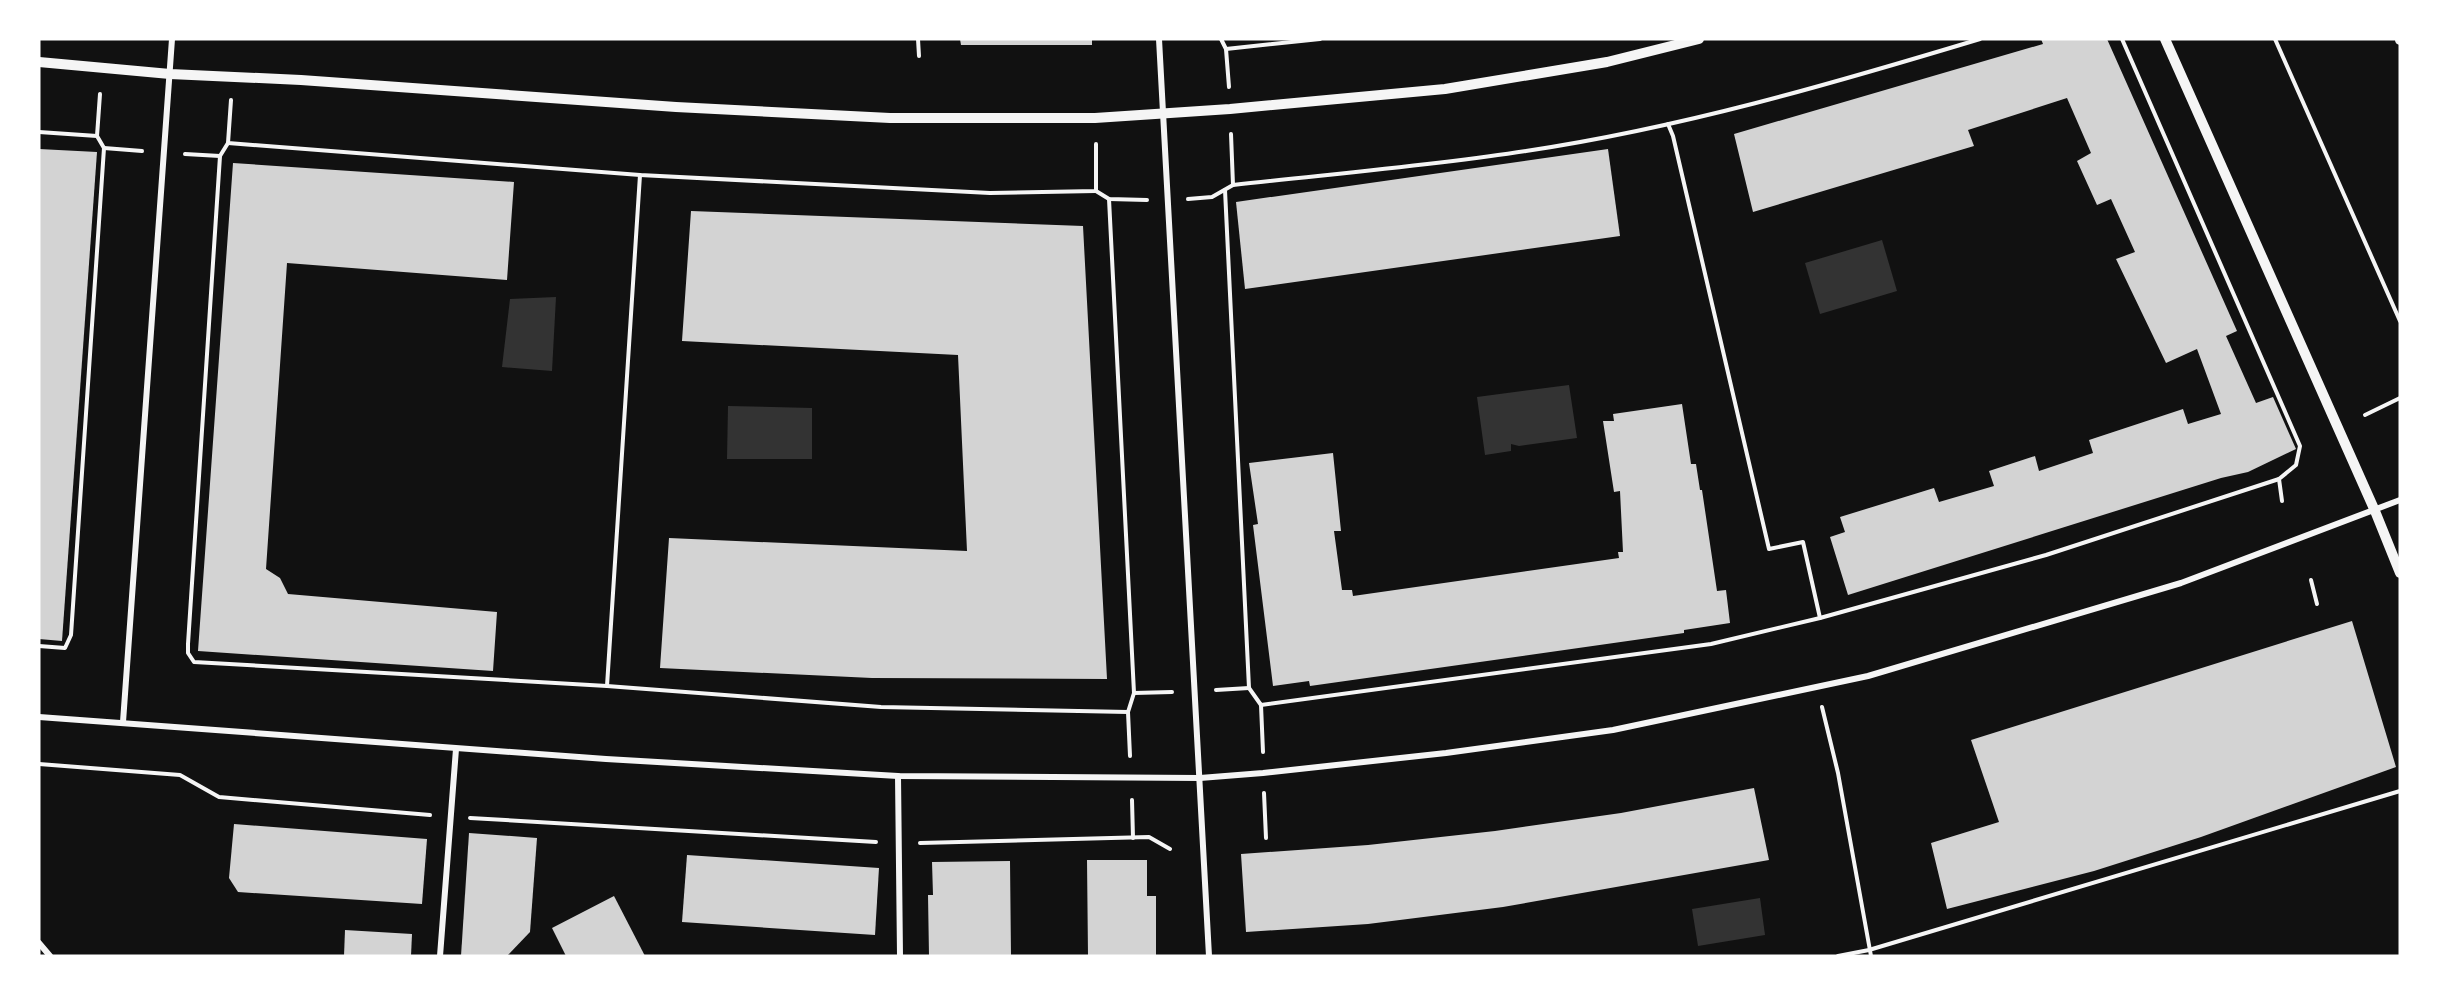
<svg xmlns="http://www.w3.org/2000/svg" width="2439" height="995" font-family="Commissioner,sans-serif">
  <rect width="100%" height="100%" fill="#111"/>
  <g fill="#333">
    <path d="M1882,240L1897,291L1820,314L1805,263Z"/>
    <path d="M556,297L552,371L502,367L510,299Z"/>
    <path d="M1569,385L1577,438L1519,446L1511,444V451L1485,455L1477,397Z"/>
    <path d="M728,406L812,408V459H727Z"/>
    <path d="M1760,898L1765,935L1698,946L1692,909Z"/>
  </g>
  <g fill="#d3d3d3">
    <path d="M960,39H1092V45H961Z"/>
    <path d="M2041,39H2107L2237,331L2226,336L2256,403L2273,397L2296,449L2248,472L2221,478L1848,595L1830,537L1845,532L1840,517L1934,488L1939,502L1994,486L1989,471L2035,456L2039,471L2093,453L2089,440L2183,409L2188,424L2221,414L2197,349L2166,363L2116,259L2135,252L2111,199L2097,205L2077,161L2091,153L2067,98L1968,130L1974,146L1753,212L1734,134L2043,44Z"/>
    <path d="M39,149L97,152L62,641L39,639Z"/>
    <path d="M1608,149L1620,236L1245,289L1236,202Z"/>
    <path d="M233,163L514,182L507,280L287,263L266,569L280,578L288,594L497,612L493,671L198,651Z"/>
    <path d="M691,211L1083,226L1107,679L872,678L660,668L669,538L967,551L958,355L682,341Z"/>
    <path d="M1682,404L1691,464H1696L1700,490H1702L1717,591L1726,590L1730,623L1684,630V633L1310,686L1309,681L1273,686L1253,525L1258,524L1249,463L1333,453L1341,531H1334L1342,590H1352L1353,596L1619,558L1618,552H1623L1620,491L1614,492L1603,421H1614L1613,414Z"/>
    <path d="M2352,621L2396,767L2201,837L2094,871L1947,909L1931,843L1999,822L1971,740Z"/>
    <path d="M1754,788L1769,860L1503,907L1368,924L1246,932L1241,854L1368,845L1495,831L1621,813Z"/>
    <path d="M234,824L427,839L422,904L238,892L229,878Z"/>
    <path d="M469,833L537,838L530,932L507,956H461Z"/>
    <path d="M687,855L879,868L875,935L682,922Z"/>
    <path d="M1087,860H1147V896H1156V956H1088Z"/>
    <path d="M1010,861L1011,956H929L928,895H933L932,862Z"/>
    <path d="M614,896L645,956H566L552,928Z"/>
    <path d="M345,930L412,934L411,956H344Z"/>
  </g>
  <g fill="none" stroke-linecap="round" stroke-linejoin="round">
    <g stroke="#f5f5f5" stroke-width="4">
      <path d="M918,39L919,56"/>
      <path d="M1221,39L1226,49L1229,87"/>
      <path d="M2122,39L2300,446L2296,465L2279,479L2282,501"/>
      <path d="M2275,39L2400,321"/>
      <path d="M1226,49L1320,39"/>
      <path d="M231,100L228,143L640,175L990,193L1096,191V144"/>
      <path d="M1668,124L1673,136L1769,549L1803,542L1820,618"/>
      <path d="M39,132L97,136L104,148L71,635L65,648L39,646"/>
      <path d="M97,136L100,94"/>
      <path d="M228,143L220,156L188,644V653L194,662L607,686L881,707L1128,712L1134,693L1109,199"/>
      <path d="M104,148L142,151"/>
      <path d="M185,154L220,156"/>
      <path d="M1233,185C1331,174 1429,166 1526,151C1680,128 1831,84 1980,39"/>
      <path d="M1225,190L1249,688L1261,705L1711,644L1820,618L2046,555L2279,479"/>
      <path d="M1096,191L1109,199L1147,200"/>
      <path d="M1188,199L1212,197L1233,185L1231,134"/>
      <path d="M2365,415L2400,398"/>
      <path d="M2311,580L2317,604"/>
      <path d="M607,686L640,175"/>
      <path d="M1216,690L1249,688"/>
      <path d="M1134,693L1172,692"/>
      <path d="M1261,705L1263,752"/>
      <path d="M1822,707L1838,773L1871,956"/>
      <path d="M1128,712L1130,756"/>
      <path d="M39,764L180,775L219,797L430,815"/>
      <path d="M1264,793L1266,838"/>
      <path d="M1132,800L1133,838"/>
      <path d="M470,818L876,842"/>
      <path d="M920,843L1149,837L1170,849"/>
      <path d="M1838,956L1869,950L2400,791"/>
    </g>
    <g stroke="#f5f5f5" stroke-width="6">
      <path d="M1159,39L1209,956"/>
      <path d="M39,717L606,759L898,776L1200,778L1263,773L1446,753L1613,730L1868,676L2181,583L2400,500"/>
      <path d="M123,722L172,39"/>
      <path d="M898,776L900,956"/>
      <path d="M39,943L50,956"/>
      <path d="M440,956L456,749"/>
    </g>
    <g stroke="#f5f5f5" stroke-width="10">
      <path d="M2165,39L2375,511L2400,573"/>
      <path d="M2400,39V40"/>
      <path d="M39,62L170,74L301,80L676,107L890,118H1095L1230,109L1445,89L1607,62L1699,39"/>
    </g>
  </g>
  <rect width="2439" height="995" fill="none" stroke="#ffffff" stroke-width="81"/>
</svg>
